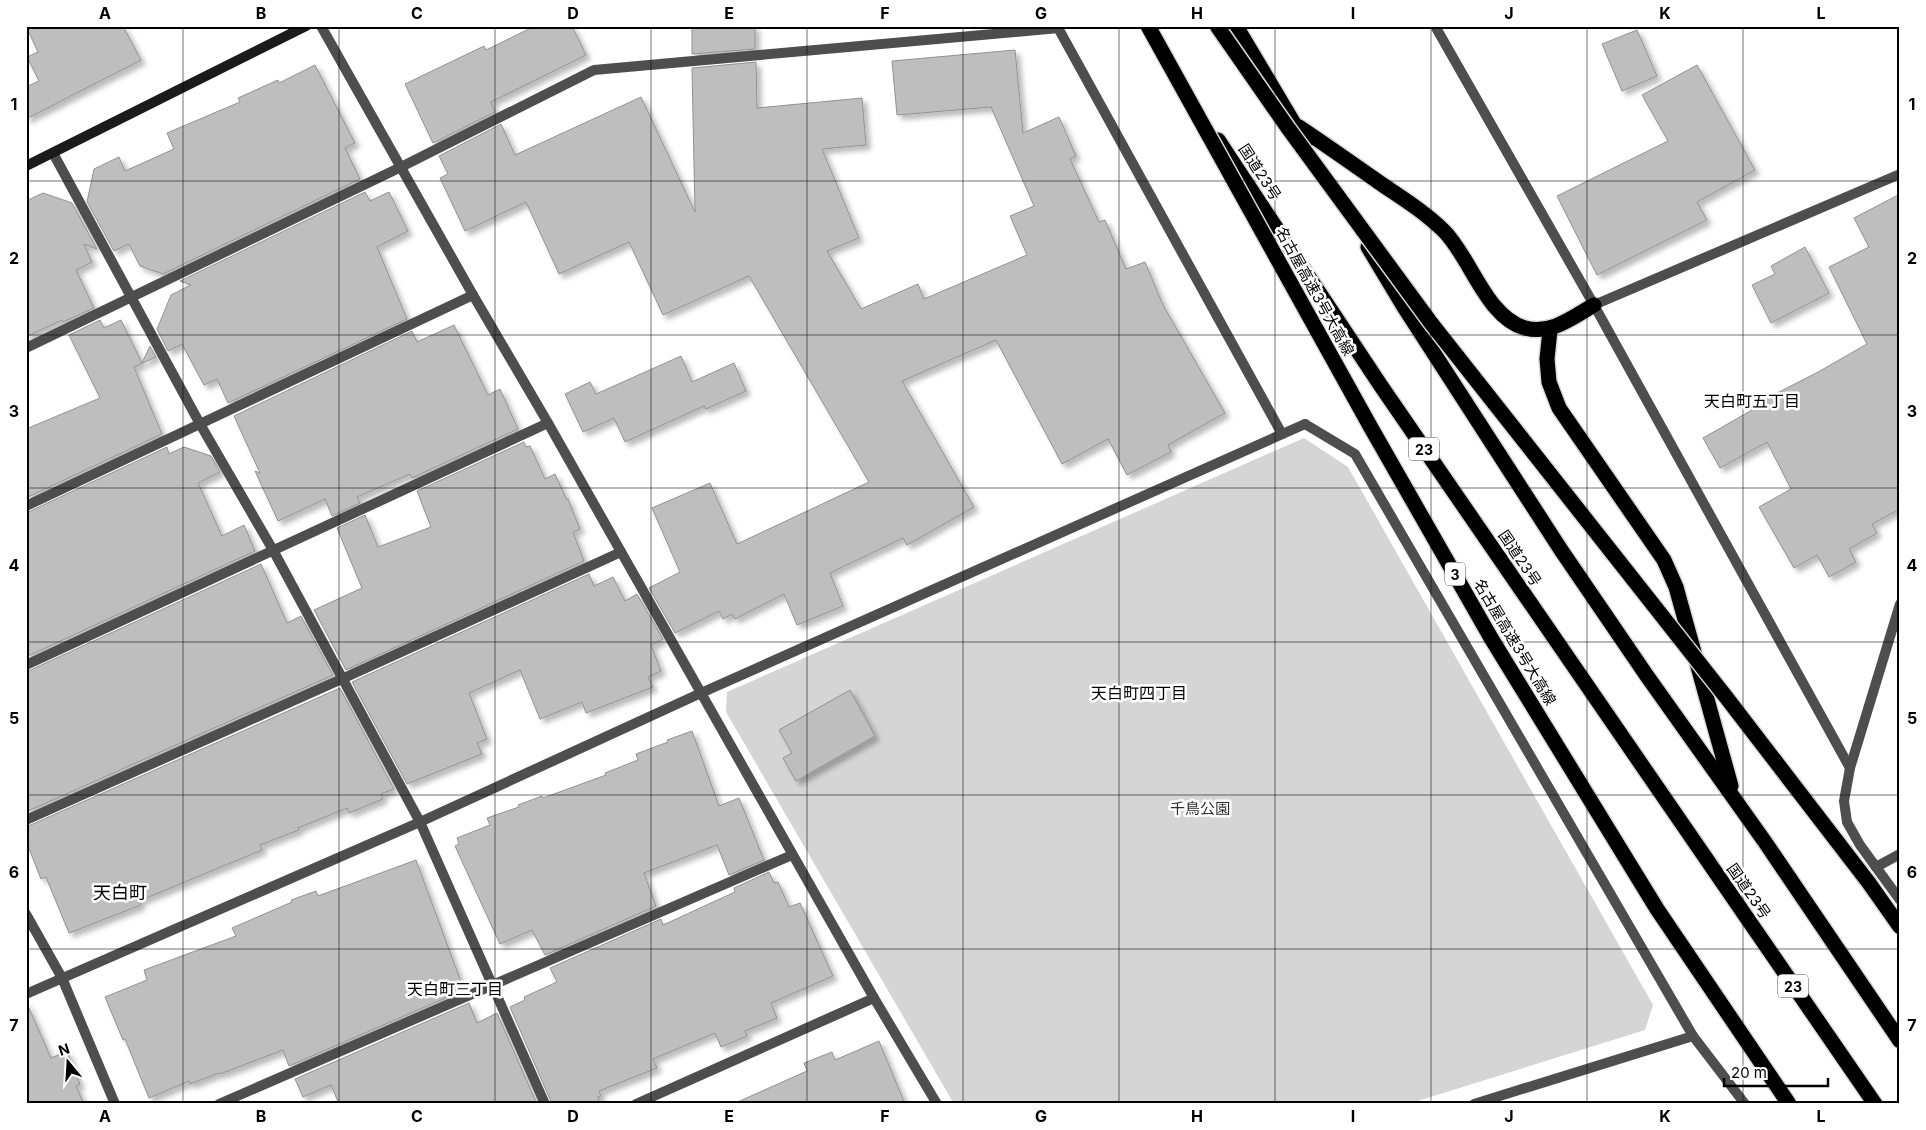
<svg xmlns="http://www.w3.org/2000/svg" width="1926" height="1130" font-family="Inter,'Noto Sans JP',sans-serif">
  <defs>
    <filter id="shadow"><feDropShadow dx="4.5" dy="4.5" stdDeviation="2.5" flood-color="#0004"/></filter>
  </defs>
  <rect width="100%" height="100%" fill="#fff"/>
  <path fill="#d5d5d5" d="M1304,438L1348,467L1653,1005L1645,1030L1408,1104H954L726,712L727,692Z"/>
  <g fill="#bebebe" stroke="#929292" filter="url(#shadow)">
    <path d="M26,26H123L141,60L26,119V87L39,81L27,57L38,52Z"/>
    <path d="M535,26H572L586,55L491,102L495,112L433,143L405,84L484,46L486,50Z"/>
    <path d="M692,26H755V49L692,54Z"/>
    <path d="M1637,30L1657,76L1622,91L1602,44Z"/>
    <path d="M1015,50L1023,133L1059,117L1076,156L1070,159L1099,222L1105,220L1126,269L1145,262L1163,305L1225,413L1168,445L1171,452L1127,475L1108,439L1062,464L996,340L902,381L974,507L907,545L903,538L830,573L843,606L797,625L784,594L735,619L732,614L723,619L719,611L675,633L649,588L680,572L652,508L710,483L737,544L869,482L749,276L663,315L629,242L559,274L526,202L465,231L440,178L448,174L439,156L501,124L515,155L641,97L695,212L692,68L756,62L757,108L862,98L866,145L822,149L859,238L827,251L861,309L918,284L924,299L1027,255L1010,216L1034,206L991,107L897,115L892,61Z"/>
    <path d="M315,65L355,143L345,148L360,179L163,274L140,266L129,244L114,251L87,202L94,169L119,157L125,171L174,149L167,133L240,102L238,98L278,80L279,83Z"/>
    <path d="M1697,65L1755,170L1697,202L1707,220L1597,275L1557,196L1668,141L1642,95Z"/>
    <path d="M365,192L370,201L389,192L408,231L377,247L407,319L228,403L217,379L204,385L182,344L168,351L157,329L171,295L191,285L180,281Z"/>
    <path d="M43,193L72,203L97,249L84,244L92,262L76,270L94,308L63,322L62,320L26,337V201Z"/>
    <path d="M1900,194V509L1872,524L1877,533L1849,549L1856,562L1829,577L1817,555L1794,568L1759,507L1791,489L1767,442L1720,468L1703,438L1752,410L1750,407L1818,372L1867,344L1829,267L1869,247L1854,218Z"/>
    <path d="M1805,247L1829,293L1771,323L1752,285L1775,274L1771,266Z"/>
    <path d="M100,320L104,328L121,320L142,363L150,346L156,357L134,367L162,434L26,498V429L100,398L69,335Z"/>
    <path d="M454,325L488,395L500,389L518,429L412,478L410,474L357,497L360,503L332,516L325,499L278,521L255,471L260,473L234,416L412,331L417,342Z"/>
    <path d="M681,356L692,382L734,363L746,391L706,409L704,406L625,442L614,418L583,432L565,394L590,382L596,394Z"/>
    <path d="M524,442L526,447L530,446L545,479L555,474L567,500L568,499L580,529L573,532L584,561L346,670L314,610L362,588L337,528L365,515L378,547L431,527L417,491Z"/>
    <path d="M167,447L169,454L184,447L211,456L220,472L198,483L222,536L244,525L255,551L26,657V513Z"/>
    <path d="M261,564L287,623L301,616L333,675L26,812V672Z"/>
    <path d="M589,574L594,586L613,577L625,601L637,594L663,639L651,645L661,671L648,677L653,687L586,713L582,702L540,719L520,670L469,693L487,739L477,743L482,754L407,784L352,682Z"/>
    <path d="M340,688L394,789L381,794L383,799L349,813L347,808L298,828L299,830L260,845L262,850L139,901L141,905L69,933L46,877L41,879L26,841V827Z"/>
    <path d="M850,690L875,736L796,781L783,758L792,753L779,730Z"/>
    <path d="M692,731L719,806L739,798L764,860L729,875L717,845L644,873L656,906L545,955L532,930L500,944L455,846L459,844L457,838L490,825L487,818L519,807L518,805L542,796L543,798L606,775L605,773L638,760L636,754L668,742L667,740Z"/>
    <path d="M416,860L464,990L289,1066L283,1050L220,1074L219,1073L190,1084L189,1081L149,1098L125,1039L123,1040L105,997L147,980L144,970L236,936L232,928L292,902L291,900L316,891L318,896Z"/>
    <path d="M769,872L774,883L778,882L789,907L800,903L833,976L771,1003L777,1018L745,1031L747,1036L721,1047L715,1033L653,1059L657,1068L599,1091L601,1096L598,1097L600,1104H552L510,1007L525,1000L524,997L557,982L550,968L661,919L663,925L735,892L734,888Z"/>
    <path d="M26,1001L51,1058L67,1051L80,1084L76,1086L84,1104H26Z"/>
    <path d="M469,1003L477,1023L497,1013L537,1104H339L331,1085L303,1097L295,1079Z"/>
    <path d="M879,1041L905,1104H733L807,1071L804,1063L832,1052L835,1060Z"/>
  </g>
  <g fill="none" stroke-linecap="round" stroke-linejoin="round">
    <g stroke="#dbdbdb" stroke-width="18">
      <g id="highway">
        <path d="M1236,26L1305,142"/>
        <path d="M1299,127C1326,145 1353,164 1380,183C1402,198 1425,212 1444,231C1471,258 1486,317 1525,328C1551,335 1573,317 1594,305"/>
        <path d="M1218,140L1381,386L1875,1104"/>
        <path d="M1368,247L1404,307L1561,550L1647,676L1765,842L1900,1041"/>
        <path d="M1550,330L1547,359L1549,382L1559,408L1664,560L1676,587L1731,786"/>
      </g>
    </g>
    <g stroke="#4e4e4e" stroke-width="10">
      <path d="M26,348L401,167L594,70L1059,28"/>
      <path d="M1305,424L1355,454L1693,1036L1474,1104"/>
      <path d="M26,506L473,295"/>
      <path d="M26,665L548,423"/>
      <path d="M26,820L344,678L621,552"/>
    </g>
    <g stroke="#4e4e4e" stroke-width="10">
      <path d="M321,26L473,295L548,423L874,998L937,1104"/>
      <path d="M1057,26L1282,434"/>
      <path d="M1435,26L1594,305L1850,768"/>
      <path d="M53,153L200,424L273,550L420,822L545,1104"/>
      <path d="M1594,305L1900,174"/>
      <path d="M1900,604L1850,768L1844,801L1847,822L1860,845L1900,900"/>
      <path d="M1876,867L1900,854"/>
      <path d="M26,914L62,978L115,1104"/>
      <path d="M26,994L420,822L701,693L1305,424"/>
      <path d="M1693,1036L1745,1104"/>
      <path d="M219,1104L792,855"/>
      <path d="M636,1104L874,998"/>
    </g>
    <path stroke="#1b1b1b" stroke-width="10" d="M26,166L306,26"/>
    <use href="#highway" stroke="#000" stroke-width="15"/>
    <g stroke="#dbdbdb" stroke-width="18" stroke-linecap="butt">
      <g id="highway-bridge">
        <path d="M1148,26L1370,426L1491,638L1657,909L1789,1104"/>
        <path d="M1217,26L1288,128L1431,323L1726,697L1869,883L1900,927"/>
      </g>
    </g>
    <use href="#highway-bridge" stroke="#000" stroke-width="15"/>
  </g>
  <path fill="none" stroke="#000" stroke-width="1" stroke-opacity="0.55" d="M183,26V1104M339,26V1104M495,26V1104M651,26V1104M807,26V1104M963,26V1104M1119,26V1104M1275,26V1104M1431,26V1104M1587,26V1104M1743,26V1104M26,181H1900M26,335H1900M26,488H1900M26,642H1900M26,795H1900M26,949H1900"/>
  <g text-anchor="middle" dominant-baseline="central" stroke-width="5" stroke-linejoin="round" paint-order="stroke">
    <g fill="#fff" stroke="#4c4c4c" stroke-width="1">
      <rect x="1409" y="437.5" width="30" height="23" rx="4"/>
      <rect x="1445" y="562.5" width="20" height="23" rx="4"/>
      <rect x="1778" y="974.5" width="30" height="23" rx="4"/>
    </g>
    <g font-size="14" font-weight="bold" fill="#000">
      <text x="1424" y="449">23</text>
      <text x="1455" y="574">3</text>
      <text x="1793" y="986">23</text>
    </g>
    <g font-size="15" fill="#000" stroke="#fff">
      <text transform="translate(1260 172) rotate(57)">国道23号</text>
      <text transform="translate(1315 291) rotate(61)">名古屋高速3号大高線</text>
      <text transform="translate(1520 558) rotate(56)">国道23号</text>
      <text transform="translate(1515 642) rotate(59)">名古屋高速3号大高線</text>
      <text transform="translate(1749 891) rotate(55)">国道23号</text>
    </g>
    <g font-size="15" fill="#2c2c2c" stroke="#fff">
      <text x="1200" y="808">千鳥公園</text>
    </g>
    <g font-size="16" fill="#000" stroke="#fff">
      <text x="1752" y="401">天白町五丁目</text>
      <text x="1139" y="693">天白町四丁目</text>
      <text x="455" y="989">天白町三丁目</text>
    </g>
    <g font-size="18" fill="#000" stroke="#fff">
      <text x="120" y="892">天白町</text>
    </g>
  </g>
  <rect width="1926" height="1130" fill="none" stroke="#ffffff" stroke-width="55"/>
  <g transform="translate(68 1062) rotate(342)" stroke="#ffffff" stroke-width="4" paint-order="stroke">
  <path d="M0-4L9 19L0 12L-9 19Z" fill="#000000"/>
  <text y="-8" font-size="14" font-weight="bold" text-anchor="middle" fill="#000000">N</text>
  </g>
  <path d="M1724 1078v8h104v-8" fill="none" stroke="#000000" stroke-width="2.5"/>
  <text x="1731" y="1078" font-size="15" fill="#000000" stroke="#ffffff" stroke-width="4" paint-order="stroke">20 m</text>
  <rect x="28" y="28" width="1870" height="1074" fill="none" stroke="#000" stroke-width="2"/>
  <g font-size="16" text-anchor="middle" font-weight="bold" fill="#000">
    <text x="105" y="19">A</text>
    <text x="261" y="19">B</text>
    <text x="417" y="19">C</text>
    <text x="573" y="19">D</text>
    <text x="729" y="19">E</text>
    <text x="885" y="19">F</text>
    <text x="1041" y="19">G</text>
    <text x="1197" y="19">H</text>
    <text x="1353" y="19">I</text>
    <text x="1509" y="19">J</text>
    <text x="1665" y="19">K</text>
    <text x="1821" y="19">L</text>
    <text x="14" y="110">1</text>
    <text x="1912" y="110">1</text>
    <text x="14" y="264">2</text>
    <text x="1912" y="264">2</text>
    <text x="14" y="417">3</text>
    <text x="1912" y="417">3</text>
    <text x="14" y="571">4</text>
    <text x="1912" y="571">4</text>
    <text x="14" y="724">5</text>
    <text x="1912" y="724">5</text>
    <text x="14" y="878">6</text>
    <text x="1912" y="878">6</text>
    <text x="14" y="1031">7</text>
    <text x="1912" y="1031">7</text>
    <text x="105" y="1122">A</text>
    <text x="261" y="1122">B</text>
    <text x="417" y="1122">C</text>
    <text x="573" y="1122">D</text>
    <text x="729" y="1122">E</text>
    <text x="885" y="1122">F</text>
    <text x="1041" y="1122">G</text>
    <text x="1197" y="1122">H</text>
    <text x="1353" y="1122">I</text>
    <text x="1509" y="1122">J</text>
    <text x="1665" y="1122">K</text>
    <text x="1821" y="1122">L</text>
  </g>
</svg>
